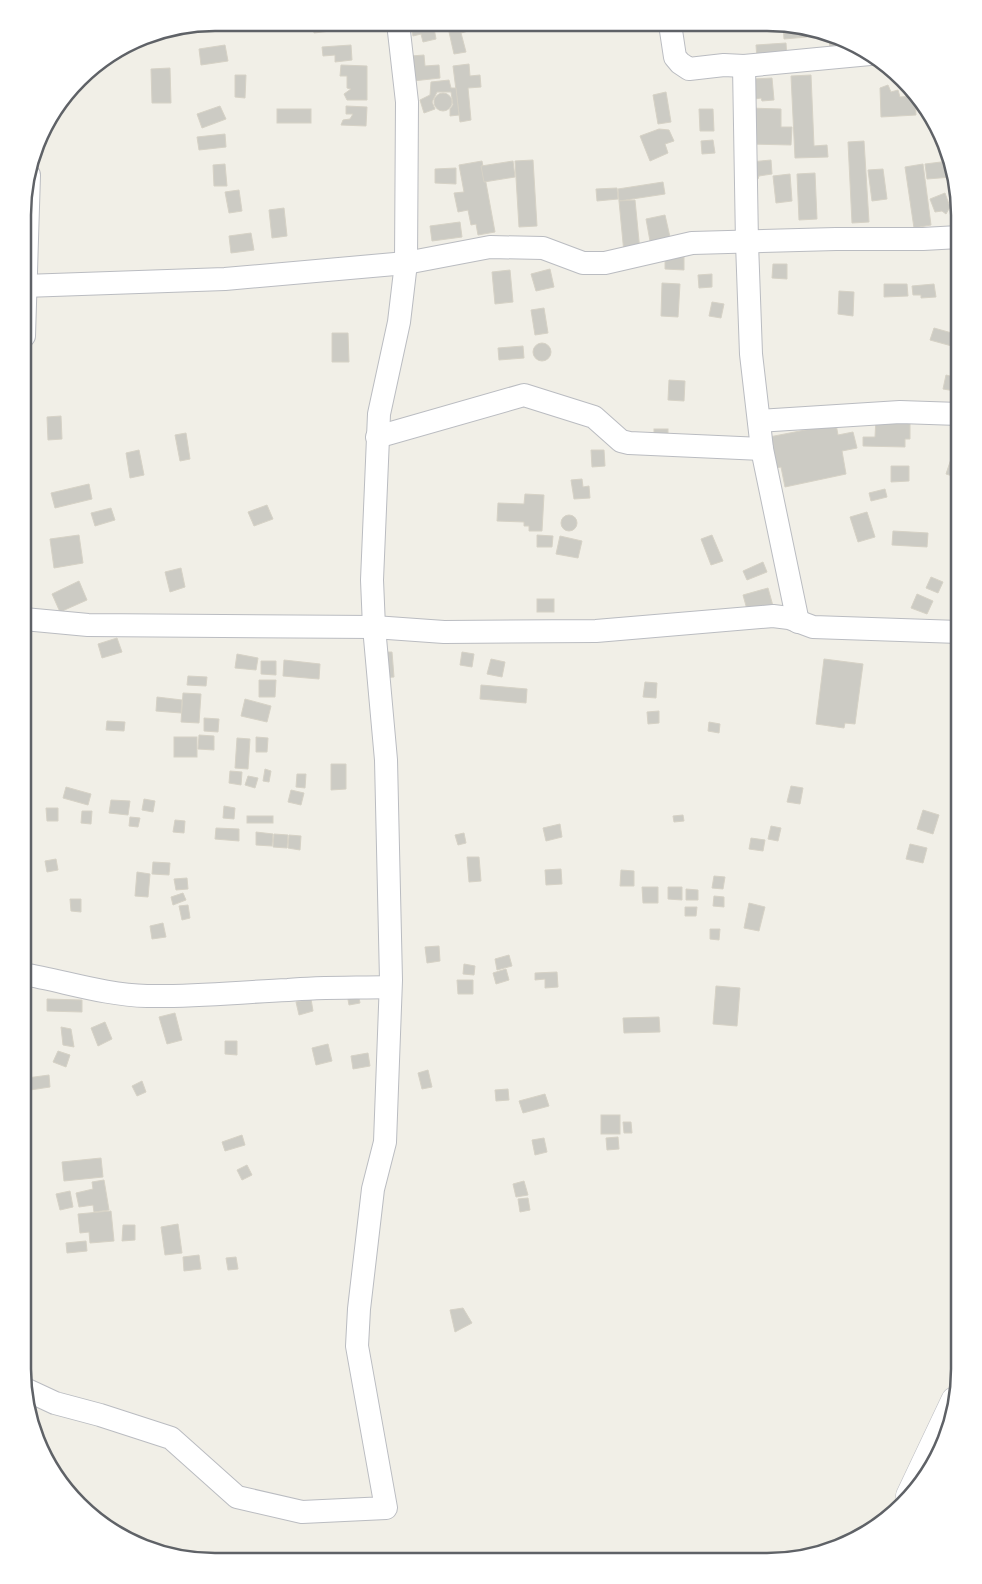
<svg xmlns="http://www.w3.org/2000/svg" width="982" height="1584" font-family="Commissioner,sans-serif">
  <rect width="100%" height="100%" fill="#f1efe7"/>
  <g fill="#cccbc4" stroke="#d6d2c6">
    <path d="M313,23H355V28L314,33Z"/>
    <path d="M410,23H425L427,30L434,28L436,39L423,42L421,34L413,36Z"/>
    <path d="M447,23H471L472,30L461,33L466,52L454,54Z"/>
    <path d="M783,24H792L806,28L807,37L784,39Z"/>
    <path d="M829,34L842,38L843,52L830,53Z"/>
    <path d="M786,43L787,58L757,59L756,45Z"/>
    <path d="M225,45L228,61L201,65L199,49Z"/>
    <path d="M351,45L352,60L335,62V55L323,56L322,47Z"/>
    <path d="M424,55L425,66L439,65L440,78L413,81L411,56Z"/>
    <path d="M469,64L470,76L480,75L481,87L468,88L471,120L460,122L453,66Z"/>
    <path d="M341,65L367,66V100H347L344,94L351,89L347,88V76H340Z"/>
    <path d="M170,68L171,103H152L151,69Z"/>
    <path d="M235,75H246L245,98L235,97Z"/>
    <path d="M811,75L814,146L827,145L828,157L795,158L791,76Z"/>
    <path d="M772,78L774,100L762,101L761,98L755,99L753,79Z"/>
    <path d="M449,80L451,88H456L459,115L450,116V109L453,105L451,92H437L432,102L435,109L424,113L420,100L430,95L431,82Z"/>
    <path d="M888,85L891,92L898,90L900,97L915,96L916,115L881,117L880,88Z"/>
    <path d="M666,92L671,122L658,124L653,95Z"/>
    <circle cx="443" cy="102" r="9"/>
    <path d="M220,106L226,119L202,128L197,114Z"/>
    <path d="M346,106L367,107L366,126L341,125L343,120L350,119L353,114H346Z"/>
    <path d="M749,108L781,109V127H792L791,145L748,144Z"/>
    <rect x="277" y="109" width="34" height="14"/>
    <path d="M699,109H713L714,131H700Z"/>
    <path d="M659,129L669,130L674,141L665,144L668,153L650,161L640,136Z"/>
    <path d="M225,134L226,147L199,150L197,137Z"/>
    <path d="M713,140L715,153L702,154L701,141Z"/>
    <path d="M864,141L869,222L852,223L848,142Z"/>
    <path d="M533,160L537,226L519,227L515,161Z"/>
    <path d="M771,160L772,174L759,176L758,179L740,180L739,163Z"/>
    <path d="M482,161L495,232L478,235L476,224L471,225L468,210L458,212L454,193L464,192L459,165Z"/>
    <path d="M513,161L515,177L484,182L481,166Z"/>
    <path d="M949,161L952,177L927,179L925,164Z"/>
    <path d="M225,164L227,186H214L213,165Z"/>
    <path d="M923,164L931,225L914,228L905,167Z"/>
    <path d="M456,168V184L435,183V169Z"/>
    <path d="M883,169L887,199L872,201L868,170Z"/>
    <path d="M815,173L817,219L799,220L797,174Z"/>
    <path d="M790,174L792,201L776,203L773,176Z"/>
    <path d="M663,182L665,194L619,201L618,189Z"/>
    <path d="M617,188L618,199L597,201L596,189Z"/>
    <path d="M239,190L242,211L229,213L225,192Z"/>
    <path d="M945,193L950,207L946,214L942,211L935,212L930,199Z"/>
    <path d="M635,200L640,251L624,253L619,201Z"/>
    <path d="M284,208L287,236L272,238L269,210Z"/>
    <path d="M665,215L670,237L650,241L646,219Z"/>
    <path d="M460,222L462,237L432,241L430,226Z"/>
    <path d="M251,233L254,250L231,253L229,236Z"/>
    <path d="M665,257H684V270L665,269Z"/>
    <path d="M773,264H787V279L772,278Z"/>
    <path d="M550,269L554,287L536,291L531,274Z"/>
    <path d="M510,270L513,302L495,304L492,272Z"/>
    <path d="M712,274V287L699,288L698,275Z"/>
    <path d="M662,283L680,284L678,317L661,316Z"/>
    <path d="M884,284H907L908,296L884,297Z"/>
    <path d="M934,284L936,297L921,298V295H913L912,286Z"/>
    <path d="M839,291L854,292L853,316L838,314Z"/>
    <path d="M712,302L724,304L721,318L709,316Z"/>
    <path d="M544,308L548,333L535,335L531,310Z"/>
    <path d="M959,312V333L956,332Z"/>
    <path d="M934,328L959,335V348L930,340Z"/>
    <path d="M332,333H348L349,362H332Z"/>
    <circle cx="542" cy="352" r="9"/>
    <path d="M523,346L524,358L499,360L498,348Z"/>
    <path d="M946,375L958,378L955,391L943,389Z"/>
    <path d="M669,380L685,381L684,401L668,400Z"/>
    <path d="M61,416L62,439L48,440L47,417Z"/>
    <path d="M876,418L910,420V439H905V447L863,446V437H875Z"/>
    <path d="M836,424L838,435L853,432L857,448L842,451L846,474L785,487L781,467L771,469L764,438Z"/>
    <rect x="654" y="429" width="14" height="14"/>
    <path d="M186,433L190,459L180,461L175,435Z"/>
    <path d="M139,450L144,475L130,478L126,453Z"/>
    <path d="M591,450H604L605,466L592,467Z"/>
    <path d="M953,453L959,455V478L946,474Z"/>
    <path d="M891,466H909V481L891,482Z"/>
    <path d="M582,479L583,487L589,486L590,498L574,499L571,480Z"/>
    <path d="M89,484L92,499L55,508L51,493Z"/>
    <path d="M885,489L887,497L871,501L869,493Z"/>
    <path d="M525,494L544,495L542,531H529V526H524V522L497,521L498,503L524,504Z"/>
    <path d="M267,505L273,519L254,526L248,512Z"/>
    <path d="M111,508L115,520L95,526L91,513Z"/>
    <path d="M867,512L875,537L858,542L850,517Z"/>
    <circle cx="569" cy="523" r="8"/>
    <path d="M893,531L928,533L927,547L892,545Z"/>
    <path d="M79,535L83,563L54,568L50,539Z"/>
    <path d="M537,535L553,536L552,547H537Z"/>
    <path d="M712,535L723,561L711,565L701,539Z"/>
    <path d="M560,536L582,541L578,558L556,554Z"/>
    <path d="M763,562L767,572L747,580L743,571Z"/>
    <path d="M181,568L185,587L170,592L165,572Z"/>
    <path d="M931,577L943,582L938,593L926,588Z"/>
    <path d="M79,581L87,600L60,612L52,594Z"/>
    <path d="M768,588L773,606L748,613L743,595Z"/>
    <path d="M917,594L933,601L927,614L911,608Z"/>
    <rect x="537" y="599" width="17" height="13"/>
    <path d="M117,638L122,652L102,658L98,644Z"/>
    <path d="M379,652H392L394,677L380,678Z"/>
    <path d="M462,652L474,654L472,667L460,665Z"/>
    <path d="M237,654L258,658L256,670L235,668Z"/>
    <path d="M491,659L505,662L502,677L487,674Z"/>
    <path d="M824,659L863,664L855,724L845,723L844,728L816,724Z"/>
    <path d="M284,660L320,664L319,679L283,676Z"/>
    <path d="M261,661H276V675L261,674Z"/>
    <path d="M188,676L207,677L206,686L187,685Z"/>
    <path d="M259,680H276L275,697H259Z"/>
    <path d="M645,682L657,683L656,698L643,697Z"/>
    <path d="M481,685L527,689L526,703L480,699Z"/>
    <path d="M183,693L201,694L199,723L181,722Z"/>
    <path d="M157,697L182,700L181,713L156,711Z"/>
    <path d="M245,699L271,706L267,722L241,716Z"/>
    <path d="M659,711V723L648,724L647,712Z"/>
    <path d="M204,718L219,719L218,732L204,731Z"/>
    <path d="M107,721L125,722L124,731L106,730Z"/>
    <path d="M709,722L720,724L719,733L708,731Z"/>
    <path d="M199,735L214,736V750L198,749Z"/>
    <rect x="174" y="737" width="23" height="20"/>
    <path d="M256,737L268,738L267,752H256Z"/>
    <path d="M237,738L250,739L248,769L235,768Z"/>
    <path d="M331,764H346V789L331,790Z"/>
    <path d="M265,769L271,771L269,782L263,781Z"/>
    <path d="M230,771L242,772L241,785L229,783Z"/>
    <path d="M297,774H306L305,788L296,787Z"/>
    <path d="M248,776L258,778L255,788L245,785Z"/>
    <path d="M791,786L803,788L800,804L787,802Z"/>
    <path d="M66,787L91,794L88,805L63,798Z"/>
    <path d="M291,790L304,793L301,805L288,802Z"/>
    <path d="M144,799L155,801L153,812L142,810Z"/>
    <path d="M111,800L130,801L128,815L109,813Z"/>
    <path d="M224,806L235,808L234,819L223,818Z"/>
    <path d="M46,808H58V821H47Z"/>
    <path d="M923,810L939,815L933,834L917,829Z"/>
    <path d="M82,811H92L91,824L81,823Z"/>
    <path d="M683,815L684,821L674,822L673,816Z"/>
    <rect x="247" y="816" width="26" height="7"/>
    <path d="M130,817L140,818L138,827L129,826Z"/>
    <path d="M175,820L185,821L184,833L173,832Z"/>
    <path d="M560,824L562,837L546,841L543,828Z"/>
    <path d="M771,826L781,828L778,841L768,839Z"/>
    <path d="M216,828L239,829V841L215,839Z"/>
    <path d="M256,832L273,834L272,846L256,845Z"/>
    <path d="M464,833L466,843L458,845L455,835Z"/>
    <path d="M274,834L288,835L287,848L273,847Z"/>
    <path d="M289,835L301,836L300,850L288,848Z"/>
    <path d="M751,838L765,840L763,851L749,849Z"/>
    <path d="M910,844L927,848L923,863L906,859Z"/>
    <path d="M467,857H479L481,881L469,882Z"/>
    <path d="M56,859L58,870L47,872L45,861Z"/>
    <path d="M153,862L170,863L169,875L152,874Z"/>
    <path d="M561,869L562,884L546,885L545,870Z"/>
    <path d="M621,870L634,871V886H620Z"/>
    <path d="M137,872L150,874L148,897L135,896Z"/>
    <path d="M714,876L725,877L723,889L712,888Z"/>
    <path d="M187,878L188,889L176,890L174,879Z"/>
    <path d="M642,887H658V903H643Z"/>
    <path d="M668,887H682V900L668,899Z"/>
    <path d="M686,889L698,890V900H686Z"/>
    <path d="M183,893L186,900L173,905L171,897Z"/>
    <path d="M714,896L724,897V907L713,906Z"/>
    <path d="M70,899H81V912L71,911Z"/>
    <path d="M749,903L765,907L759,931L744,928Z"/>
    <path d="M188,905L190,918L182,920L179,906Z"/>
    <path d="M685,907H697L696,916H685Z"/>
    <path d="M163,923L166,937L152,939L150,926Z"/>
    <path d="M710,929H720L719,940L710,939Z"/>
    <path d="M439,946L440,961L427,963L425,947Z"/>
    <path d="M509,955L512,966L497,970L495,959Z"/>
    <path d="M464,964L475,966L474,975L463,974Z"/>
    <path d="M506,969L509,980L496,984L493,973Z"/>
    <path d="M557,972L558,987L545,988V979L535,980V973Z"/>
    <path d="M457,980H473V994H458Z"/>
    <path d="M716,986L740,988L737,1026L713,1024Z"/>
    <path d="M358,992L360,1003L349,1005L347,994Z"/>
    <path d="M47,999L82,1000V1012L47,1011Z"/>
    <path d="M311,999L313,1011L299,1015L296,1002Z"/>
    <path d="M175,1013L182,1040L167,1044L159,1017Z"/>
    <path d="M659,1017L660,1032L624,1033L623,1018Z"/>
    <path d="M105,1022L112,1039L98,1046L91,1028Z"/>
    <path d="M61,1027L71,1029L74,1047L63,1045Z"/>
    <path d="M225,1041H237V1055L225,1054Z"/>
    <path d="M328,1044L332,1061L316,1065L312,1048Z"/>
    <path d="M58,1051L70,1055L66,1067L53,1062Z"/>
    <path d="M368,1053L370,1066L353,1069L351,1056Z"/>
    <path d="M428,1070L432,1087L422,1089L418,1073Z"/>
    <path d="M49,1075L50,1087L30,1090L27,1078Z"/>
    <path d="M142,1081L146,1092L137,1096L132,1086Z"/>
    <path d="M508,1089L509,1100L496,1101L495,1090Z"/>
    <path d="M545,1094L549,1106L523,1113L519,1101Z"/>
    <rect x="601" y="1115" width="19" height="19"/>
    <path d="M623,1122H631L632,1133H624Z"/>
    <path d="M242,1135L245,1145L225,1151L222,1142Z"/>
    <path d="M618,1137L619,1149L607,1150L606,1138Z"/>
    <path d="M544,1138L547,1152L535,1155L532,1140Z"/>
    <path d="M101,1158L103,1177L64,1181L62,1162Z"/>
    <path d="M247,1165L252,1175L242,1180L237,1170Z"/>
    <path d="M104,1180L109,1210L94,1212L93,1205L79,1207L76,1193L93,1189L92,1182Z"/>
    <path d="M524,1181L528,1195L516,1197L513,1184Z"/>
    <path d="M70,1191L73,1207L60,1210L56,1194Z"/>
    <path d="M528,1198L530,1210L520,1212L518,1199Z"/>
    <path d="M111,1211L114,1241L90,1243L89,1232L80,1233L78,1214Z"/>
    <path d="M178,1224L182,1253L165,1255L161,1227Z"/>
    <path d="M123,1225H135V1240L122,1241Z"/>
    <path d="M86,1241L87,1251L67,1253L66,1243Z"/>
    <path d="M199,1255L201,1269L184,1271L183,1257Z"/>
    <path d="M236,1257L238,1269L228,1270L226,1258Z"/>
    <path d="M463,1308L472,1323L455,1332L450,1310Z"/>
  </g>
  <g fill="none" stroke-linecap="round" stroke-linejoin="round">
    <g stroke="#babcc1" stroke-width="24">
      <g id="minor">
        <path d="M670,24L675,57L680,63L689,69L724,65L744,66L870,54"/>
        <path d="M744,66L747,243L751,354L762,449L798,622"/>
        <path d="M24,286L225,279L406,263L490,247L543,248L583,263H605L692,243L836,239H923L959,237"/>
        <path d="M24,336L29,175"/>
        <path d="M759,421L900,412L959,414"/>
        <path d="M377,437L524,395L594,417L621,441L629,443L762,449"/>
        <path d="M24,619L88,625L374,627L444,632L596,631L773,616L789,618L813,627L959,632"/>
        <path d="M23,974C64,981 105,995 147,996C194,997 241,992 288,990C322,987 356,988 390,987"/>
        <path d="M27,1390L55,1403L100,1415L171,1438L237,1497L302,1512L386,1508L357,1346L359,1309L373,1189L385,1142L391,980L386,760L374,627L372,580L379,414L399,322L406,263L407,102L398,23"/>
      </g>
    </g>
    <g stroke="#babcc1" stroke-width="29">
      <path id="tertiary" d="M910,1496L955,1401"/>
    </g>
    <use href="#minor" stroke="#fff" stroke-width="22"/>
    <use href="#tertiary" stroke="#fff" stroke-width="28"/>
  </g>
  <path d="M0 0H982V1584H0ZM215 31H767A184 184 0 0 1 951 215V1369A184 184 0 0 1 767 1553H215A184 184 0 0 1 31 1369V215A184 184 0 0 1 215 31Z" fill="#fff" fill-rule="evenodd"/>
  <path fill="none" stroke="#5f6267" stroke-width="2.5" d="M215 31H767A184 184 0 0 1 951 215V1369A184 184 0 0 1 767 1553H215A184 184 0 0 1 31 1369V215A184 184 0 0 1 215 31Z"/>
</svg>
